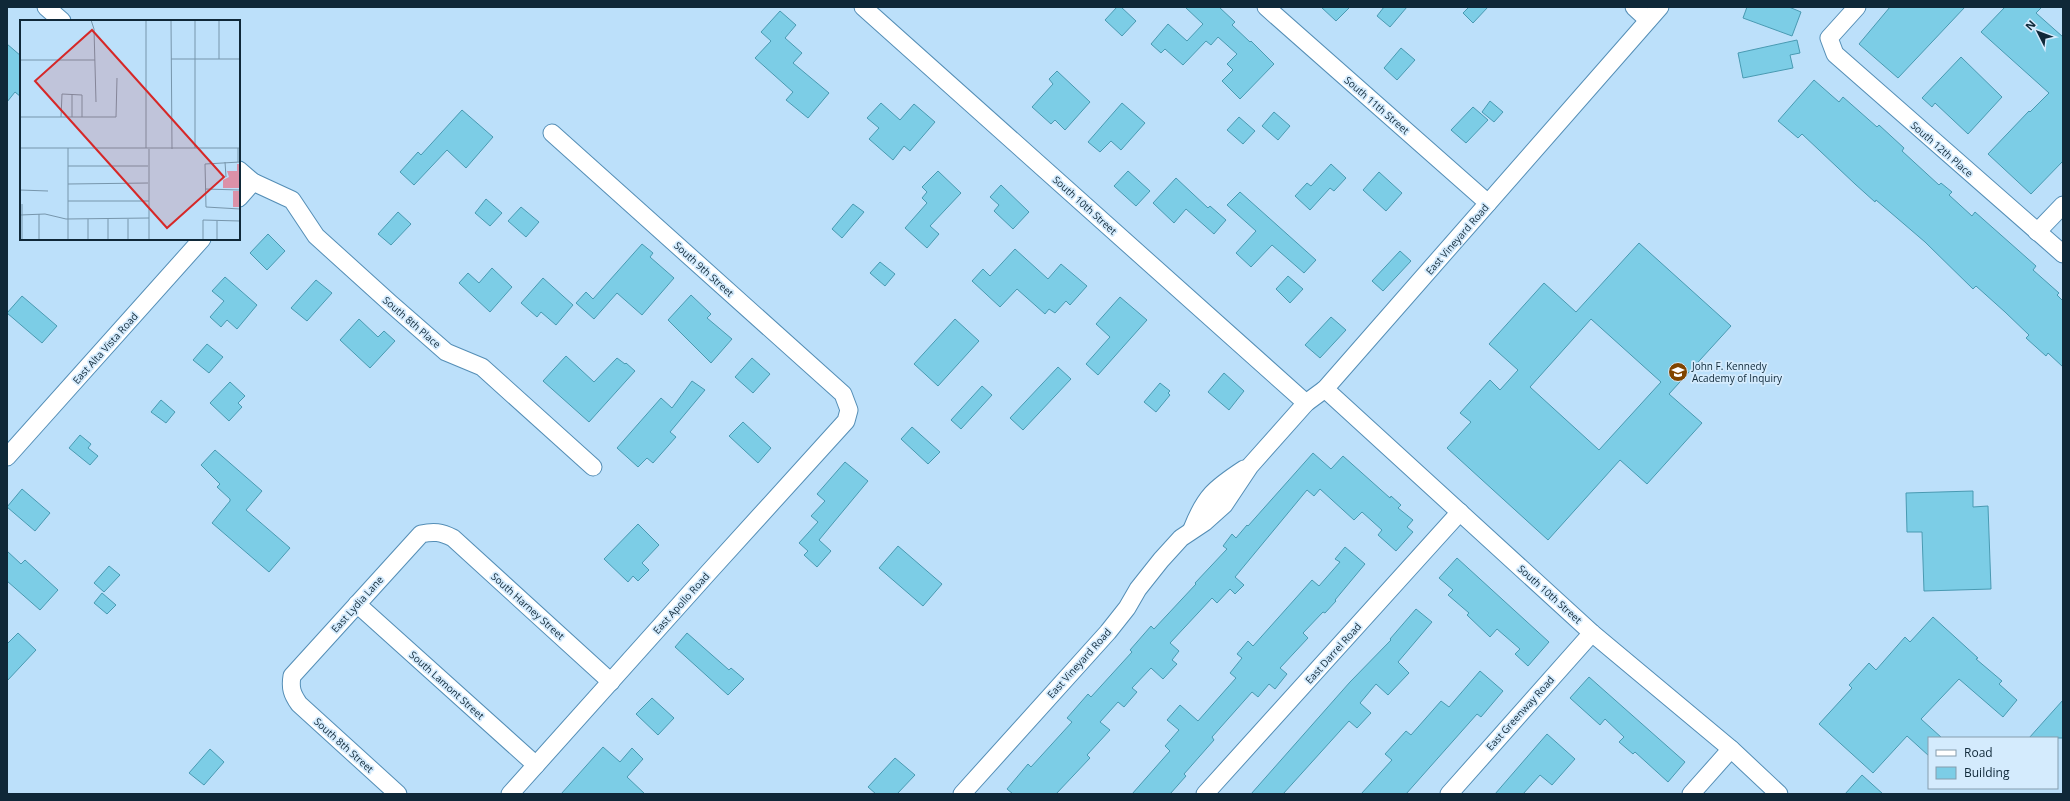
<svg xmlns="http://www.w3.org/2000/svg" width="2070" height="801" font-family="'Open Sans',sans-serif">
  <rect width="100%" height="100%" fill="#bce0fa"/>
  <g fill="#7ccde6" stroke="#499ab2" fill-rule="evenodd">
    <path d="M1117,7H1121L1136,21L1122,36L1105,20Z"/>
    <path d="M1185,7H1219L1235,22L1232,25L1250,42L1251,41L1274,64L1240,99L1222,81L1233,70L1227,64L1237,54L1218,37L1211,45L1206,41L1183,65L1165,49L1161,53L1151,44L1168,24L1187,41L1203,24Z"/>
    <path d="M1321,7H1350L1336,21Z"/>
    <path d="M1384,7H1407L1390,27L1377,16Z"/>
    <path d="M1469,7H1488L1473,23L1463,13Z"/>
    <path d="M1747,7H1789L1801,12L1792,36L1743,18Z"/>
    <path d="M1890,7H1965L1898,78L1859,44Z"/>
    <path d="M2005,7H2042L2036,13L2063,37V161L2031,194L1988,154L2029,111L2030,112L2049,93L1981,32Z"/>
    <path d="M780,11L796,25L785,38L802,53L793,63L829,93L808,118L786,100L793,92L755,58L771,41L761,32Z"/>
    <path d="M1797,40L1800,53L1790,55L1793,68L1743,78L1738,53Z"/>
    <path d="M7,44L21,56V97L15,92L7,102Z"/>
    <path d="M1401,48L1415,60L1397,80L1384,68Z"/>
    <path d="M1961,57L2002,97L1968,134L1935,103L1932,107L1922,98Z"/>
    <path d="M1057,71L1090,102L1065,130L1055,120L1051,124L1032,107L1053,84L1049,79Z"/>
    <path d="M1814,80L1839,102L1843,97L1877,127L1879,125L1904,148L1902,151L1939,185L1941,183L1952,192L1949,195L1972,216L1975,212L2036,266L2033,270L2059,293L2057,295L2063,301V367L2048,353L2046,356L2026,338L2029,335L2005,312L1976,286L1973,289L1925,242L1876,200L1875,202L1855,184L1802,134L1798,138L1778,121Z"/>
    <path d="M1490,101L1503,112L1494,122L1482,112Z"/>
    <path d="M881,103L900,120L914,104L935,122L910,151L904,146L893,160L869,139L879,128L867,118Z"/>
    <path d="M1122,103L1145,123L1121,150L1111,141L1100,152L1088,142Z"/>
    <path d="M1473,107L1488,120L1466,143L1451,130Z"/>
    <path d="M462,110L493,137L466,168L447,150L414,185L400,172L418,152L421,155Z"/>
    <path d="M1274,112L1290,126L1278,140L1262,126Z"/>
    <path d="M1239,117L1255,131L1243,144L1227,130Z"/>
    <path d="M1331,164L1346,178L1334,191L1330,188L1310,210L1295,196L1307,183L1311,186Z"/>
    <path d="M938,171L961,193L930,226L939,234L927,248L905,228L927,203L922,198L927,192L922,187Z"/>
    <path d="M1128,171L1150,191L1136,206L1114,186Z"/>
    <path d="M1379,172L1402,193L1386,211L1363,190Z"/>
    <path d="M1176,178L1208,208L1210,206L1226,220L1214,234L1186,209L1174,223L1153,203Z"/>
    <path d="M1001,185L1029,212L1013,229L994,211L999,205L990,197Z"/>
    <path d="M1240,192L1316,260L1304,273L1272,245L1251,267L1236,253L1256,231L1227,205Z"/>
    <path d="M486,199L502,213L490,226L475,213Z"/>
    <path d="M853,204L864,212L842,238L832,229Z"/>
    <path d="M521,207L539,222L526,237L508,221Z"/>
    <path d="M398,212L411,224L391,245L378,234Z"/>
    <path d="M268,234L285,251L267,270L250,253Z"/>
    <path d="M1639,243L1731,326L1669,394L1702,423L1647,484L1620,460L1548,540L1447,448L1471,422L1460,413L1490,380L1500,390L1518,370L1489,344L1544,283L1576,312ZM1591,319L1661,382L1599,450L1530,387Z"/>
    <path d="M642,244L653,253L650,257L674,278L642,315L617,293L594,319L576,303L586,292L593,299Z"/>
    <path d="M1015,249L1048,279L1061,264L1087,286L1070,305L1066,301L1055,313L1049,309L1045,314L1017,289L1000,307L972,281L983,269L990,276Z"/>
    <path d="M1400,251L1411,261L1383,291L1372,281Z"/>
    <path d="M880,262L895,274L885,286L870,273Z"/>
    <path d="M492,268L512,287L490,312L459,283L468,273L479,283Z"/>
    <path d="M1288,276L1303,289L1290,303L1276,289Z"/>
    <path d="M225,277L257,305L237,329L227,320L221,327L210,317L224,301L212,291Z"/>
    <path d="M543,278L573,305L556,325L541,312L537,317L521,303Z"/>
    <path d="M316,280L332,293L307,321L291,308Z"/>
    <path d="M691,295L711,314L707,318L732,339L711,363L668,320Z"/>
    <path d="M22,296L57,326L42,343L7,313Z"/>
    <path d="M1120,297L1147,320L1098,375L1086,364L1110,337L1096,324Z"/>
    <path d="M1331,317L1346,330L1320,358L1305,345Z"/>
    <path d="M359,319L378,337L384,331L395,341L370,368L340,340Z"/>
    <path d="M955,319L979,341L938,386L914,364Z"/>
    <path d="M207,344L223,357L209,373L193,360Z"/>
    <path d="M566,356L594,382L617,358L625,364L626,363L635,371L589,422L543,381Z"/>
    <path d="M752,358L770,374L753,393L735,377Z"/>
    <path d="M1058,367L1071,379L1023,430L1010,418Z"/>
    <path d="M1224,373L1244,391L1229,410L1208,392Z"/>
    <path d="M692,381L705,390L670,432L676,437L653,463L647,458L638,467L617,448L661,398L672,408Z"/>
    <path d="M230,382L245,396L238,403L242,407L229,421L210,403Z"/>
    <path d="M1160,383L1170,391L1168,393L1170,395L1156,412L1144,402Z"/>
    <path d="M982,386L992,395L961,429L951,420Z"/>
    <path d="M161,400L175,412L166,423L151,412Z"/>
    <path d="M743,422L771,448L758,463L729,436Z"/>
    <path d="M912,427L940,452L928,464L901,439Z"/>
    <path d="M80,435L91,444L88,448L98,456L90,465L69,448Z"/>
    <path d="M215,450L262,491L246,510L290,548L269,572L212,523L230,501V499L217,487L220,484L201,465Z"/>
    <path d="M1313,453L1331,469L1343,456L1390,498L1391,496L1401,505L1398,508L1413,520L1407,527L1413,532L1396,551L1378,535L1382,530L1362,512L1354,520L1320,489L1314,496L1307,490L1235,577L1244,585L1235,594L1230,589L1217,603L1212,598L1170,643L1179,651L1172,660L1177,664L1163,679L1151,668L1132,688L1137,692L1124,707L1118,702L1100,722L1110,730L1087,755L1090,758L1056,794H1013L1007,789L1028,764L1031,767L1072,722L1067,718L1088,694L1091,697L1132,652L1130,650L1151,626L1154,629L1196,584L1195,583L1227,549L1223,546L1232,534L1236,538L1247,525L1248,526Z"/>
    <path d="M845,462L868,481L819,540L831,551L817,567L804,555L808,551L799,543L818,522L811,516L825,501L817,494Z"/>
    <path d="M22,489L50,513L35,531L7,507Z"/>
    <path d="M1973,491V507L1988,506L1991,589L1924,591L1922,532H1907L1906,493Z"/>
    <path d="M638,524L659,545L642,563L649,570L638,581L633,576L628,582L604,559Z"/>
    <path d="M898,546L942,584L923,606L879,568Z"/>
    <path d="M1345,547L1365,564L1335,600L1336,601L1325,613L1323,612L1303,633L1308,638L1280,668L1287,674L1275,689L1269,684L1258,697L1252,692L1212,737L1214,740L1184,774L1186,776L1170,794H1132L1170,751L1165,746L1179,730L1167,720L1180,705L1198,721L1236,678L1230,673L1242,658L1237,654L1248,641L1253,646L1312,580L1319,586L1340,562L1335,559Z"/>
    <path d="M7,551L21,564L25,560L58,590L40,610L7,581Z"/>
    <path d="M1457,558L1549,642L1528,666L1515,654L1520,649L1497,629L1490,637L1467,615L1469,613L1448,595L1453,590L1439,578Z"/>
    <path d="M109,566L120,575L104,592L94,583Z"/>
    <path d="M102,593L116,605L107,614L94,603Z"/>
    <path d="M1416,609L1432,622L1398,662L1409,673L1388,695L1376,684L1360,703L1371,713L1357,728L1349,721L1283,794H1251L1350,682L1391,640L1390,639Z"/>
    <path d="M1933,617L1978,658L1976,659L2002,681L1999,684L2017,700L2003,717L1959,679L1921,719L1942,738H1929V756L1907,736L1873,773L1819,724L1852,688L1849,685L1869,663L1876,670L1905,637L1910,642Z"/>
    <path d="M18,633L36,650L7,681V644Z"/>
    <path d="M687,633L729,670L731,668L744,679L728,695L675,647Z"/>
    <path d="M1480,671L1503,691L1481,717L1477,714L1406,794H1361L1392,760L1385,754L1406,731L1411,735L1441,701L1449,707Z"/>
    <path d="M1589,677L1685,762L1668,782L1635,752L1633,754L1619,742L1624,737L1605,719L1600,725L1570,698Z"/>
    <path d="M652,698L674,718L658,735L636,714Z"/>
    <path d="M2063,700V738H2029Z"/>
    <path d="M1547,734L1575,759L1552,785L1540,775L1523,794H1495Z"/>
    <path d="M603,747L620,762L632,748L643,759L627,777L645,794H561Z"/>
    <path d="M210,749L224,762L204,785L189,773Z"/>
    <path d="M895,758L915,775L897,794H876L868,787Z"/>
    <path d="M1862,775L1883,794H1845Z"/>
  </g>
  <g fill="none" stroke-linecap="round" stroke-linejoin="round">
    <g stroke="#548eb6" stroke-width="19">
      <g id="street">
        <path d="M46,7L62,21"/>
        <path d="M863,7L1306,403"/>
        <path d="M1266,7L1488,203"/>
        <path d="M1634,7L1648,20"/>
        <path d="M1857,7L1829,38L1835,54L2063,254"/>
        <path d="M239,170L253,182L292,200L316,236L390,303L446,352L482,367L593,467"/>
        <path d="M239,198L253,182"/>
        <path d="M2037,232L2063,205"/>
        <path d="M1325,389L1592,633L1731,749L1779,794"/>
        <path d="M7,457L202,239"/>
        <path d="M1192,529C1205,496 1215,488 1244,469"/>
        <path d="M357,604L536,765"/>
        <path d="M398,794L299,704C292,694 290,688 292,676L421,534C434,531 441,532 453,538L611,682"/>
        <path d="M510,794L708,573L846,421L849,410L843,394L552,133"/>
        <path d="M962,794L1108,632L1127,608L1138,589L1161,560L1181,538L1205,522L1224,505L1250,466L1306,403L1325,389L1660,7"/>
        <path d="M1205,794L1460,512"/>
        <path d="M1449,794L1592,633"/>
        <path d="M1691,794L1731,749"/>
      </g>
    </g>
    <use href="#street" stroke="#fff" stroke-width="17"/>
  </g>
  <defs>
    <g id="school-disc" transform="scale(1)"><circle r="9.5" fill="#814500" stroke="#d4ebfd"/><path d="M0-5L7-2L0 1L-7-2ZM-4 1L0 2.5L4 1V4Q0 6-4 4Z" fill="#fff"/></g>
  </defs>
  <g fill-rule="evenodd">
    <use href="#school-disc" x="1678" y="372"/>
  </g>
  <g text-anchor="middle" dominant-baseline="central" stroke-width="3.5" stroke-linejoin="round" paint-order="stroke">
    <g font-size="10" fill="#0f2838" stroke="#d4ebfd">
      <text transform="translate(1377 105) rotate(41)">South 11th Street</text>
      <text transform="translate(1942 149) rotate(41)">South 12th Place</text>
      <text transform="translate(1085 205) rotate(42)">South 10th Street</text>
      <text transform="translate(1457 239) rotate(-49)">East Vineyard Road</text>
      <text transform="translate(704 269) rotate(42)">South 9th Street</text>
      <text transform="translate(412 322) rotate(41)">South 8th Place</text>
      <text transform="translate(105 348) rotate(-48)">East Alta Vista Road</text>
      <text transform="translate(1550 594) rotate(42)">South 10th Street</text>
      <text transform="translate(681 603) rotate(-48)">East Apollo Road</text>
      <text transform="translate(357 604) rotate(-48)">East Lydia Lane</text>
      <text transform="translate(528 606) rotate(42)">South Harney Street</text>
      <text transform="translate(1333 653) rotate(-48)">East Darrel Road</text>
      <text transform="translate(1079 663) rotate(-48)">East Vineyard Road</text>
      <text transform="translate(447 685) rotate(42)">South Lamont Street</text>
      <text transform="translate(1520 713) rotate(-48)">East Greenway Road</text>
      <text transform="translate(344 745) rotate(42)">South 8th Street</text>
    </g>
    <g font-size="10" fill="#0f2838" stroke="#d4ebfd" text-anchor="start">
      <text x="1692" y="366">John F. Kennedy<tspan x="1692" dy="12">Academy of Inquiry</tspan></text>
    </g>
  </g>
  <g transform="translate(20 20)">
    <rect width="220" height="220" fill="#bce0fa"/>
    <path d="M217,144H220V168H203V160L209,157L207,151H217ZM213,171H220V187H213Z" fill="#db91a8"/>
    <path fill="none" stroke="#7796ac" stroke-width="1" d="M71,0L74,9L76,82M126,0V128M151,0L152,129M175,0V128M199,0V39M151,39H220M0,40H75M52,74V97M0,97H96L97,58M41,97L42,74L62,75V97M0,128H53M48,128V220M53,128H220M218,128V142M129,129V220M205,142L206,157M220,142L185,144L186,187L220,189M48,146H128M48,164L128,163M185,169L220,170M0,170L28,171M48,181H129M2,184V220M19,194V220M0,195L25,194L46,199L129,198M68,220V199M88,220V198M108,220V199M183,220V200L220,201M197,220V201"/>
    <path fill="#d62828" fill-opacity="0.15" stroke="#d62828" stroke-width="2" d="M72,10L204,157L147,208L15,61Z"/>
    <rect width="220" height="220" fill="none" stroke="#0f2838" stroke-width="2"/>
  </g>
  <rect width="2070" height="801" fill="none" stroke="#0f2838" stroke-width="16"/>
  <rect x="1928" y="737" width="130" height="52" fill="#d4ebfd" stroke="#859dae"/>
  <rect x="1936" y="750" width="20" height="6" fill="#ffffff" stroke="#859dae"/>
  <text x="1964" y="757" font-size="12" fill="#0f2838">Road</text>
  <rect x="1936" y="767" width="20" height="12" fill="#7ccde6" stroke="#859dae"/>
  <text x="1964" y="777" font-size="12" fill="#0f2838">Building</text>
  <g transform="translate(2038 32) rotate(312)" stroke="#d4ebfd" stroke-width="3" paint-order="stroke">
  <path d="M0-3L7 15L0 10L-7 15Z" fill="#0f2838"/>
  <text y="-6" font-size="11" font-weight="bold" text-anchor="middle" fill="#0f2838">N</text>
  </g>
</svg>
